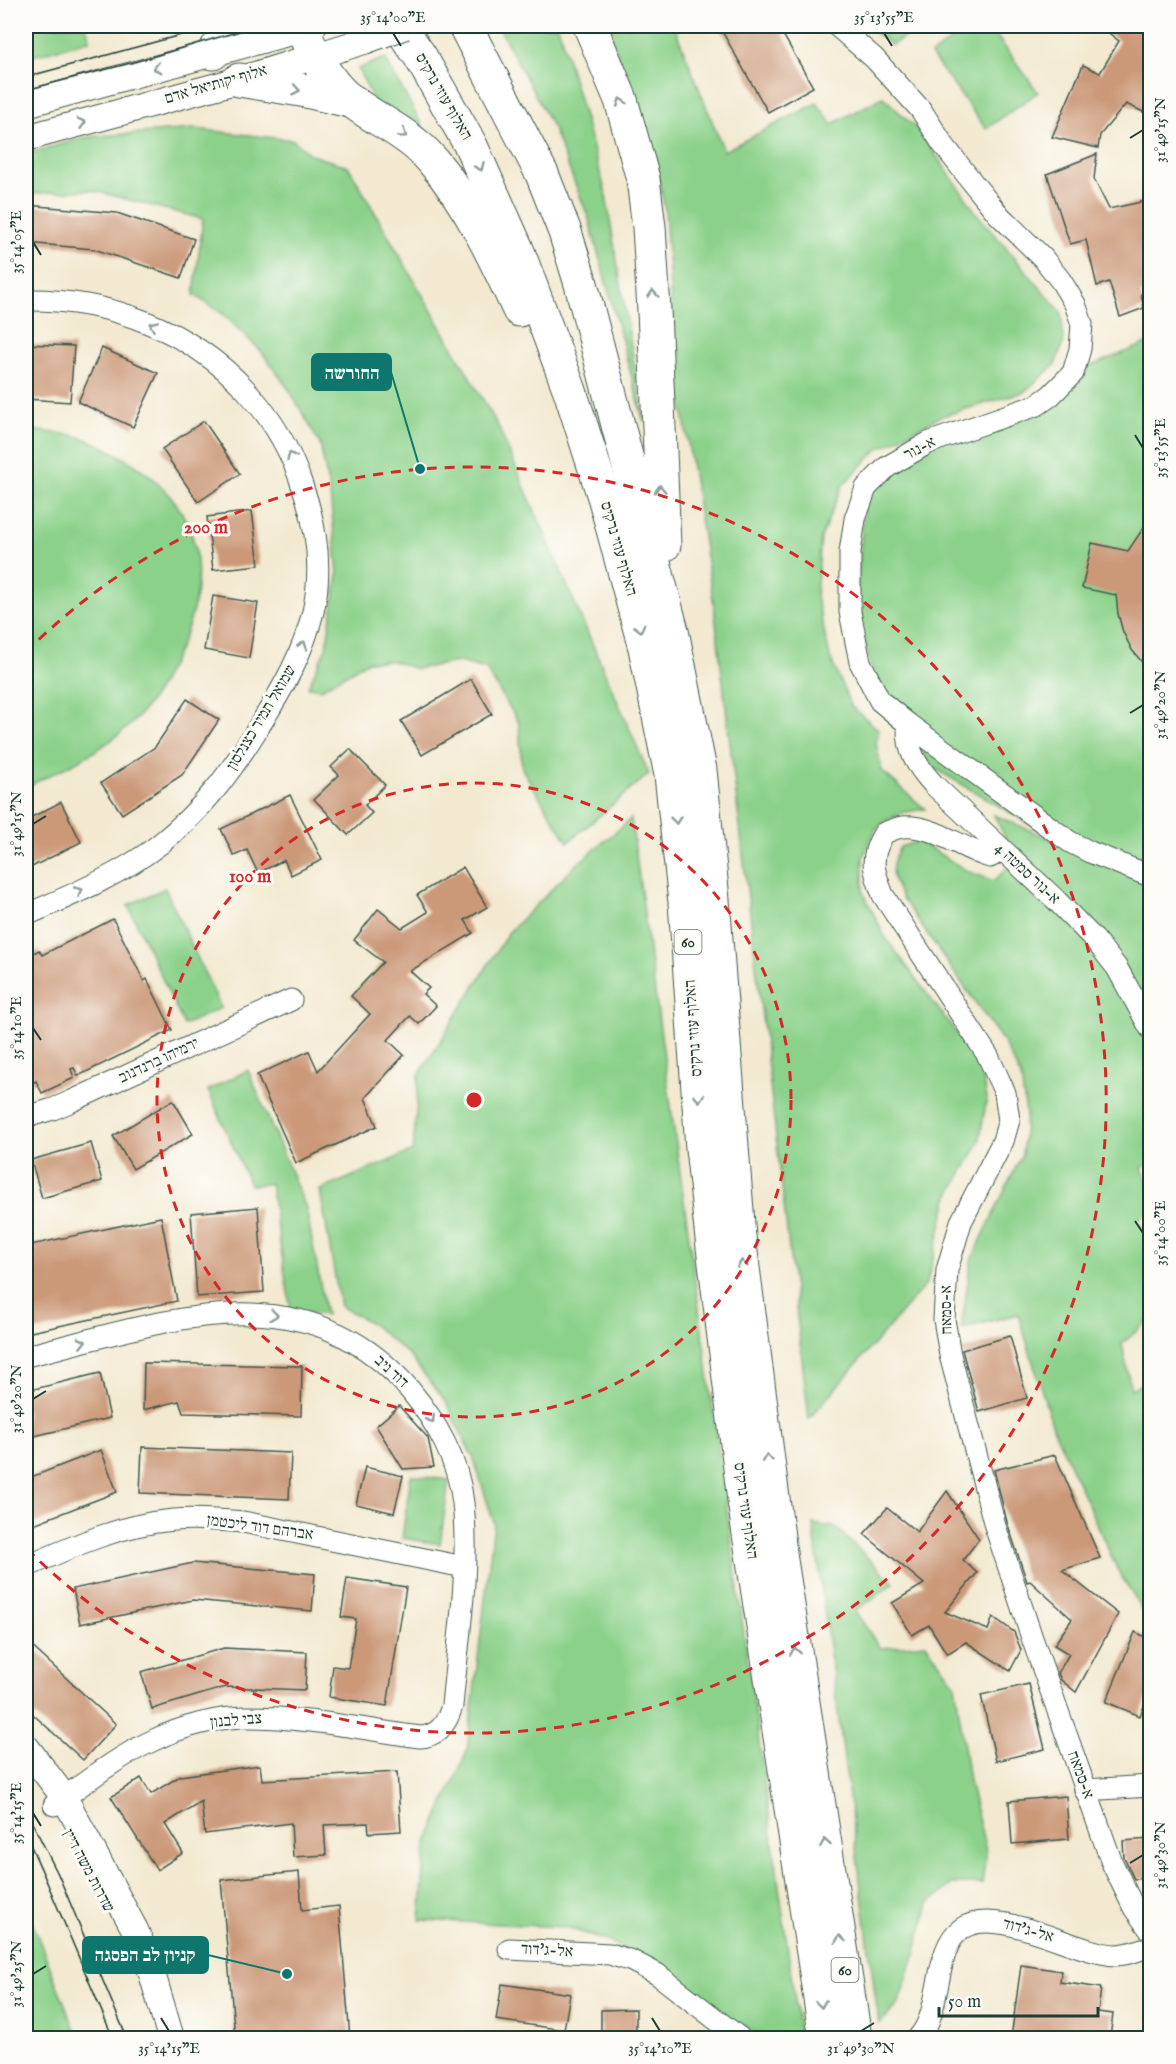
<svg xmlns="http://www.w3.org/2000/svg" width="1176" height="2064" font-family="'IM FELL English','Frank Ruhl Libre',serif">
  <rect width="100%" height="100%" fill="#fdfcf7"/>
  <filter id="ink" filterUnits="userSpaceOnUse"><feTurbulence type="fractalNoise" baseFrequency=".0167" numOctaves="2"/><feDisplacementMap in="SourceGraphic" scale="12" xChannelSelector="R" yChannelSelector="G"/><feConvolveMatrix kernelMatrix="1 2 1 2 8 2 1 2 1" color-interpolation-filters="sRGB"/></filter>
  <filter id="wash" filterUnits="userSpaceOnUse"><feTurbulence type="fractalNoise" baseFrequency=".008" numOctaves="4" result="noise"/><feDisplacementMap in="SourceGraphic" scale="24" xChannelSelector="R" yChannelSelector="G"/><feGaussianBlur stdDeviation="1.35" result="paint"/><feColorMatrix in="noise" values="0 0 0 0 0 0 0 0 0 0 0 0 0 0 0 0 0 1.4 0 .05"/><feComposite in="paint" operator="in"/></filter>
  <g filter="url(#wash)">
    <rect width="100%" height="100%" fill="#f2e9d0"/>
    <g fill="#8bd18a" stroke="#55875f" stroke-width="1.5">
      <path d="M26,26H86L90,40L26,58Z"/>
      <path d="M498,26H558L605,190L644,422L588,216L552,126Z"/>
      <path d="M607,26H674L724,151L817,103L832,124L883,97L918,130L978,215L1061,312L1064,341L1055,365L1024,392L939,417L877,450L842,486L821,538L816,596L830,657L851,706L879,730L876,743L882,771L925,809L900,813L877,827L863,857V892L885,937L980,1065L987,1098L979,1143L948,1198L927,1283L809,1419L714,606L675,361L665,209L649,136Z"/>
      <path d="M867,26H923L891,45Z"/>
      <path d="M970,26H989L1038,92L986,129L931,55Z"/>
      <path d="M385,58L432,143L410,119L376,105L358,69Z"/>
      <path d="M195,129L293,140L311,155L348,166L497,424L649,774L568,842L522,769L519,723L486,669L458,662L416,669L393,661H368L321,689L308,687L326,648L338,574L330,494L320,444L290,391L261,351L223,314L194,295L203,219L91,190L26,194V154L86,137Z"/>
      <path d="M1150,342V880L1050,836L932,767L894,709L870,664L856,599L866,488L918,449L996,420L1073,373Z"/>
      <path d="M34,430C50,433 68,433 83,438C101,444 117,454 132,463C204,509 213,579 177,653C165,678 151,705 131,724C100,753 62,769 26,787V432Z"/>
      <path d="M994,815L1150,881V1164L1142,1167L1150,1190V1210L1139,1220L1150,1244V1319L1122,1344L1131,1389L1150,1380V1623L1118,1571L1054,1430L1018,1314L961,1329L971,1261L1022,1154L1026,1115L1021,1077L1002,1040L902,898C891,878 888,868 900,847L919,841L967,871L994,881L1016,859Z"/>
      <path d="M631,819L800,2038H771L730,2021L672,1978L613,1943L565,1927L420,1920L426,1845L467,1751L494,1523L474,1460L446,1402L408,1354L369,1322L340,1306L320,1190L413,1151L419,1075L508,933L576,865Z"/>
      <path d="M165,888L221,1008L184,1025L128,905Z"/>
      <path d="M248,1070L306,1208L326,1315L291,1311L270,1184L250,1185L208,1090Z"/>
      <path d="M411,1475L449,1480L440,1544L402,1538Z"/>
      <path d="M813,1524L835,1527L894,1583L855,1611L880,1648L926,1644L955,1684L969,1781L986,1851L982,1884H952L929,1903L915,1954L898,2005L879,2024Z"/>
      <path d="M26,1907L77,2035L72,2038H26Z"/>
    </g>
    <g id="blocks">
      <g fill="#cb9878">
        <path d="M719,26H778L813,87L768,112Z"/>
        <path d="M1100,26H1150V115L1126,104L1100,135L1098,148L1052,137L1083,65L1100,73L1119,41Z"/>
        <path d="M1097,154L1094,179L1109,209L1150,200V292L1141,294L1144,308L1120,317L1109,282L1097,286L1086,240L1070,244L1047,174Z"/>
        <path d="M26,205L117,213L194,239L181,278L94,249L26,243Z"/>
        <path d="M26,344L74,346L70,402L26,399Z"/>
        <path d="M102,348L158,373L133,427L78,402Z"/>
        <path d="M204,421L240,474L198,502L162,449Z"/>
        <path d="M252,511L259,565L213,570L207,517Z"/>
        <path d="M1150,518V672L1132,650L1123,632L1118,614L1116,595L1082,588L1092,543L1128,551Z"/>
        <path d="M213,596L258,603L249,658L204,650Z"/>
        <path d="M471,679L492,714L422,755L401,721Z"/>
        <path d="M187,699L219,720L182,775L122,814L101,783L155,747Z"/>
        <path d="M350,749L385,785L365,805L372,813L348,835L314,799L339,775L331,767Z"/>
        <path d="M290,795L322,860L291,875L284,860L258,873L247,850L234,856L221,829Z"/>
        <path d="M61,802L81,842L26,870V820Z"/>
        <path d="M463,867L487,907L465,920L473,933L410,971L429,988L423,994L436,1006L419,1024L410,1016L388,1040L404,1055L365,1098L377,1126L296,1163L257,1075L309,1051L318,1071L370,1014L351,996L383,962L354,940L378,909L402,928L428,912L417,895Z"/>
        <path d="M113,919L144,981L147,979L172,1030L78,1076L74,1068L71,1069L74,1078L42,1093L36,1081L26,1086V957L39,950L42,955Z"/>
        <path d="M173,1100L193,1134L133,1169L113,1136Z"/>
        <path d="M91,1143L102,1181L42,1198L31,1160Z"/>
        <path d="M258,1207L264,1292L197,1297L191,1213Z"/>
        <path d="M161,1217L177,1301L26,1333V1246Z"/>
        <path d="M1010,1336L1027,1398L979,1412L962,1350Z"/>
        <path d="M144,1363L302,1366L301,1416L183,1413L179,1401L143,1410Z"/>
        <path d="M100,1373L110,1418L26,1438V1391Z"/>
        <path d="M399,1406L428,1438L434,1467L403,1469L376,1426Z"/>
        <path d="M142,1447L291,1453L289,1499L140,1493Z"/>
        <path d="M101,1450L117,1492L26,1527V1479Z"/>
        <path d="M1055,1455L1100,1558L1062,1570L1118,1614L1076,1692L1061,1680L1058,1673L1069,1654L1054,1645L1072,1619L1030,1581L1027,1582L1007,1522L994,1470Z"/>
        <path d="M365,1467L403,1476L394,1513L356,1504Z"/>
        <path d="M947,1491L979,1539L963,1560L977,1573L945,1612L988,1630L993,1617L1014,1632L1021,1650L1010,1671L966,1642L947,1654L929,1625L912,1635L892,1603L924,1584L864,1534L887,1508L917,1532Z"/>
        <path d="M193,1563L315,1574L312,1611L193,1600L80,1624L73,1589Z"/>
        <path d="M347,1578L406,1587L387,1706L329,1697L333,1666L348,1668L356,1619L341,1617Z"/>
        <path d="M1135,1632L1150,1639V1691L1140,1716L1106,1702Z"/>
        <path d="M26,1641L116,1724L83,1760L26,1708Z"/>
        <path d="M224,1648L307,1652L305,1690L226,1687L152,1709L141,1672Z"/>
        <path d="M1029,1684L1045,1749L996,1761L981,1695Z"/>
        <path d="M260,1765L262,1780L397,1772L401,1831L369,1833L368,1823L324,1825L326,1855L293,1857L291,1823L205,1834L201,1801L165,1824L183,1853L157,1870L111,1797L141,1778L151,1794L180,1776Z"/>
        <path d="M1066,1796L1069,1839L1012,1844L1009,1801Z"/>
        <path d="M1150,1839V1878L1134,1879L1124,1858L1123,1841Z"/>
        <path d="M299,1872L302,1910L339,1906L350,2038H235L221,1880Z"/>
        <path d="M1021,1965L1061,1971L1060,1982L1101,1988L1098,2012L1113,2014L1110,2038H1011Z"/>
        <path d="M502,1984L570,1994L564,2030L496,2020Z"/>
        <path d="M636,2009V2038H601V2010Z"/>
      </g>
    </g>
  </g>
  <g filter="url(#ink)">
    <use href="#blocks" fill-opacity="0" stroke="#3f574b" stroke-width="1.5"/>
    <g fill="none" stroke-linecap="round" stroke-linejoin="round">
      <g stroke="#3f574b" stroke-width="23">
        <g id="minor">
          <path d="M837,26L874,58L921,110L942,143L973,183L998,214L1043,258L1061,281L1075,304L1082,324L1080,349L1073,373L1050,396L1037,405L928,443L887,467L866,488L855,519L850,552V612L860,662L880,701L908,724L1070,842L1090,852L1150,876"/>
          <path d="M26,300C108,299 189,329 246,390C272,418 290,449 302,485C337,582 311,645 258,728C229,775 204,808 160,844C120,875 72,895 26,915"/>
          <path d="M908,724C907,752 916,765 934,785L1055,899L1095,940L1117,968L1150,1028"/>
          <path d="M1002,850L990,857C960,849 934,824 902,827C896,828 890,831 884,833C869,858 873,870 883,895L988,1056L1005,1093L1009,1120L1003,1141L961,1222L947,1270L944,1319L950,1355L995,1526L1032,1638L1112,1863L1134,1908L1150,1930"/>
          <path d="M26,1117L53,1109L72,1101L291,1000"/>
          <path d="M26,1356C158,1324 304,1265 410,1390C436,1421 459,1462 463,1503C470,1570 458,1640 452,1706C447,1723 439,1736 420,1737C363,1729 304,1717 247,1717C217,1717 181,1727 154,1740C117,1757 86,1782 54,1805"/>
          <path d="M26,1567C73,1546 122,1524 174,1520C197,1518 220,1520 243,1522L464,1567"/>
          <path d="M1085,1790L1150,1786"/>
          <path d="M509,1949L610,1954L632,1961L657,1974L740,2038"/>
          <path d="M918,2038C943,2012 933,1949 961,1929C996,1904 1074,1953 1115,1955C1125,1955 1134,1952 1142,1949"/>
        </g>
      </g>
      <g stroke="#3f574b" stroke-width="28">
        <g id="tertiary">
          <path d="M26,104L313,26"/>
          <path d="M26,138L239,80L364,41"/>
          <path d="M26,1747L64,1797L135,1930L148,1960L171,2038"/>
        </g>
      </g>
      <g stroke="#3f574b" stroke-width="35">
        <g id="trunk">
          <path d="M300,26C312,49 324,77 344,95C372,119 407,131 432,160C470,204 495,258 519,310"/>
          <path d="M399,26L420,56L471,146L517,249L570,391L605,500L645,648L671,775L685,902L702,1148L712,1239L744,1501L826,2038"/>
          <path d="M465,26L542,174L565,232L581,284L672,631L700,770L713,900L739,1237L781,1560L855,2038"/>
          <path d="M590,26L621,100L643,179L649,227L654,310L664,545"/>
          <path d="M213,53L229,34L233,26"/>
          <path d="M239,80L301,90L354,102"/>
        </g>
      </g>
      <use href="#minor" stroke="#fff" stroke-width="21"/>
      <use href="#tertiary" stroke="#fff" stroke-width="26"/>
      <use href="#trunk" stroke="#fff" stroke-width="33"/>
      <g stroke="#1f3d34" stroke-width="1.5">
        <path d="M26,77L214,26"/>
        <path d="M26,90L131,63L257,26"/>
        <path d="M26,1810L58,1874L127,2038"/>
        <path d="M26,1835L46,1880L113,2038"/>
      </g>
      <g stroke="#3f574b" stroke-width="28" stroke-linecap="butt">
        <path id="tertiary-bridge" d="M364,41L405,26"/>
      </g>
      <use href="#tertiary-bridge" stroke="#fff" stroke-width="26"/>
    </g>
    <defs><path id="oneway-chevron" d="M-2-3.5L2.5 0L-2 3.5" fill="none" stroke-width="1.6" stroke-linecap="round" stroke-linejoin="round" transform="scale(1.5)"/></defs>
    <g stroke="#8f9e9a">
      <use href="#oneway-chevron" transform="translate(157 68) rotate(165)"/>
      <use href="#oneway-chevron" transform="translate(296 90) rotate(10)"/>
      <use href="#oneway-chevron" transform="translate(621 102) rotate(-110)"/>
      <use href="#oneway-chevron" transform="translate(82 123) rotate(-15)"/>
      <use href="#oneway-chevron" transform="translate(403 134) rotate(36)"/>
      <use href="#oneway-chevron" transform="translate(480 167) rotate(66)"/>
      <use href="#oneway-chevron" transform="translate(653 294) rotate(-93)"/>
      <use href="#oneway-chevron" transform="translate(153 325) rotate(-156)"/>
      <use href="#oneway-chevron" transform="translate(291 456) rotate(-114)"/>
      <use href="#oneway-chevron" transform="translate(660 489) rotate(-93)"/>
      <use href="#oneway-chevron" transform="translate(640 628) rotate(76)"/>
      <use href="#oneway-chevron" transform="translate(303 645) rotate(-70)"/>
      <use href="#oneway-chevron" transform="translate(676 820) rotate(84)"/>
      <use href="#oneway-chevron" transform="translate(79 891) rotate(-25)"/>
      <use href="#oneway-chevron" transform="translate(699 1098) rotate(86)"/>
      <use href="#oneway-chevron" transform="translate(742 1264) rotate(-97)"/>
      <use href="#oneway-chevron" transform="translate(274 1315) rotate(7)"/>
      <use href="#oneway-chevron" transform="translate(82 1342) rotate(-13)"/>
      <use href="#oneway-chevron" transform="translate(431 1419) rotate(58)"/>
      <use href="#oneway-chevron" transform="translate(767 1458) rotate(-97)"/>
      <use href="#oneway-chevron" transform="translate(795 1651) rotate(-99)"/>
      <use href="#oneway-chevron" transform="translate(825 1843) rotate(-99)"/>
      <use href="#oneway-chevron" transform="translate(840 1939) rotate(-98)"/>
      <use href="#oneway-chevron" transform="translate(821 2004) rotate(82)"/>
    </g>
  </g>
  <path fill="none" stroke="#1f3d34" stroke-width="2" d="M393,33L401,46M884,33L892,46M1130,138L1143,130M33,242L41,255M1135,435L1143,448M1130,713L1143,705M33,824L46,816M33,1028L41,1040M1135,1221L1143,1233M33,1399L46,1391M33,1813L41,1826M1130,1863L1143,1855M33,1974L46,1966M161,2018L169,2031M652,2018L660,2031M861,2031L874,2023"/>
  <g fill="none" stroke="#d62828" stroke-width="3" stroke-dasharray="10 8">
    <circle cx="474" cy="1100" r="317"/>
    <path d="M26 652A633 633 0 1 1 26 1548"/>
  </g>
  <g text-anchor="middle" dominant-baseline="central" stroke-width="6" stroke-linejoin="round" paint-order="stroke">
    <g fill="#fdfcf7" stroke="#62766e" stroke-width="1.5">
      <rect x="674.5" y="930" width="27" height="24" rx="4.5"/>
      <rect x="831.5" y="1958" width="27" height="24" rx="4.5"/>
    </g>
    <g font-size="15" font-weight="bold" fill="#1f3d34">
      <text x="688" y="942">60</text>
      <text x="845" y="1970">60</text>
    </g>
    <g font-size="16" fill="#1f3d34" stroke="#fdfcf7">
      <text transform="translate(216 85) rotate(-16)">אלוף יקותיאל אדם</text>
      <text transform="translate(443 97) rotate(60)">האלוף עוזי נרקיס</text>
      <text transform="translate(920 449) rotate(-27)">א-נור</text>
      <text transform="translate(618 549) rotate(74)">האלוף עוזי נרקיס</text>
      <text transform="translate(262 718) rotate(-59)">שמואל תמיר כצנלסון</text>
      <text transform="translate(1027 874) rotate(43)">א-נור סמטה 4</text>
      <text transform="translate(694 1028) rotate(-94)">האלוף עוזי נרקיס</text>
      <text transform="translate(159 1061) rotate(-25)">ירמיהו ברנדנוב</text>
      <text transform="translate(947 1310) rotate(-91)">א-סמאח</text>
      <text transform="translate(391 1372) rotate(43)">דוד ניב</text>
      <text transform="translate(745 1511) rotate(82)">האלוף עוזי נרקיס</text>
      <text transform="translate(260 1528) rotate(8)">אברהם דוד ליכטמן</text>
      <text transform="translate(236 1721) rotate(-5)">צבי לבנון</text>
      <text transform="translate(1080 1775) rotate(70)">א-סמאח</text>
      <text transform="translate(88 1871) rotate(62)">שדרות משה דיין</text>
      <text transform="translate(1028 1931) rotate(16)">אל-ג'דוד</text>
      <text transform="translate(547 1951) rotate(3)">אל-ג'דוד</text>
    </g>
  </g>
  <circle cx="474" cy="1100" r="9" fill="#d62828" stroke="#fdfcf7" stroke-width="3"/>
  <g font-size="18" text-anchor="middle" font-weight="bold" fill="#d62828" stroke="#fdfcf7" stroke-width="6" stroke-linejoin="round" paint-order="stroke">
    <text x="206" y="533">200 m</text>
    <text x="250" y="882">100 m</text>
  </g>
  <path fill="none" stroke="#0f766e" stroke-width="2" d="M420 469L391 372M287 1974L208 1955"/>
  <g fill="#0f766e" stroke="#fdfcf7" stroke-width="2">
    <circle cx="420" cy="469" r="6"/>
    <circle cx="287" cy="1974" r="6"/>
  </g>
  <g fill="#0f766e" stroke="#0f766e" stroke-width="2">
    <rect x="312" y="354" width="79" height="36" rx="6"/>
    <rect x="83" y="1937" width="125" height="36" rx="6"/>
  </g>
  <g font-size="18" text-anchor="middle" font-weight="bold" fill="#fff">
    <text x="352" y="379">החורשה</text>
    <text x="145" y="1961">קניון לב הפסגה</text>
  </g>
  <rect width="1176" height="2064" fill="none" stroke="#fdfcf7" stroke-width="66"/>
  <path d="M939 2007v9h159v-9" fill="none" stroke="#1f3d34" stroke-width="3"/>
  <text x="948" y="2007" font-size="18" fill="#1f3d34" stroke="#fdfcf7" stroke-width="4.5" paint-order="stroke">50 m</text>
  <rect x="33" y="33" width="1110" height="1998" fill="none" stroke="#1f3d34" stroke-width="2"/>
  <g font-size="15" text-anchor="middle" fill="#1f3d34">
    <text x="393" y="22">35°14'00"E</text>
    <text x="884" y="22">35°13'55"E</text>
    <text transform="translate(1160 130) rotate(-90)" y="5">31°49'15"N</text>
    <text transform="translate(16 242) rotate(-90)" y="5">35°14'05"E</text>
    <text transform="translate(1160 448) rotate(-90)" y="5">35°13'55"E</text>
    <text transform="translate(1160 705) rotate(-90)" y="5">31°49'20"N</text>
    <text transform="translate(16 824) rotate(-90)" y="5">31°49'15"N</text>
    <text transform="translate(16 1028) rotate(-90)" y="5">35°14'10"E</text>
    <text transform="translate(1160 1233) rotate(-90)" y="5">35°14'00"E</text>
    <text transform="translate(16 1399) rotate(-90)" y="5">31°49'20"N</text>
    <text transform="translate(16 1813) rotate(-90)" y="5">35°14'15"E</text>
    <text transform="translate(1160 1855) rotate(-90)" y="5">31°49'30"N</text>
    <text transform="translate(16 1974) rotate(-90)" y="5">31°49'25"N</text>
    <text x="169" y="2053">35°14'15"E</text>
    <text x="660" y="2053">35°14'10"E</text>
    <text x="861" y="2053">31°49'30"N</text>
  </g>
</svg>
